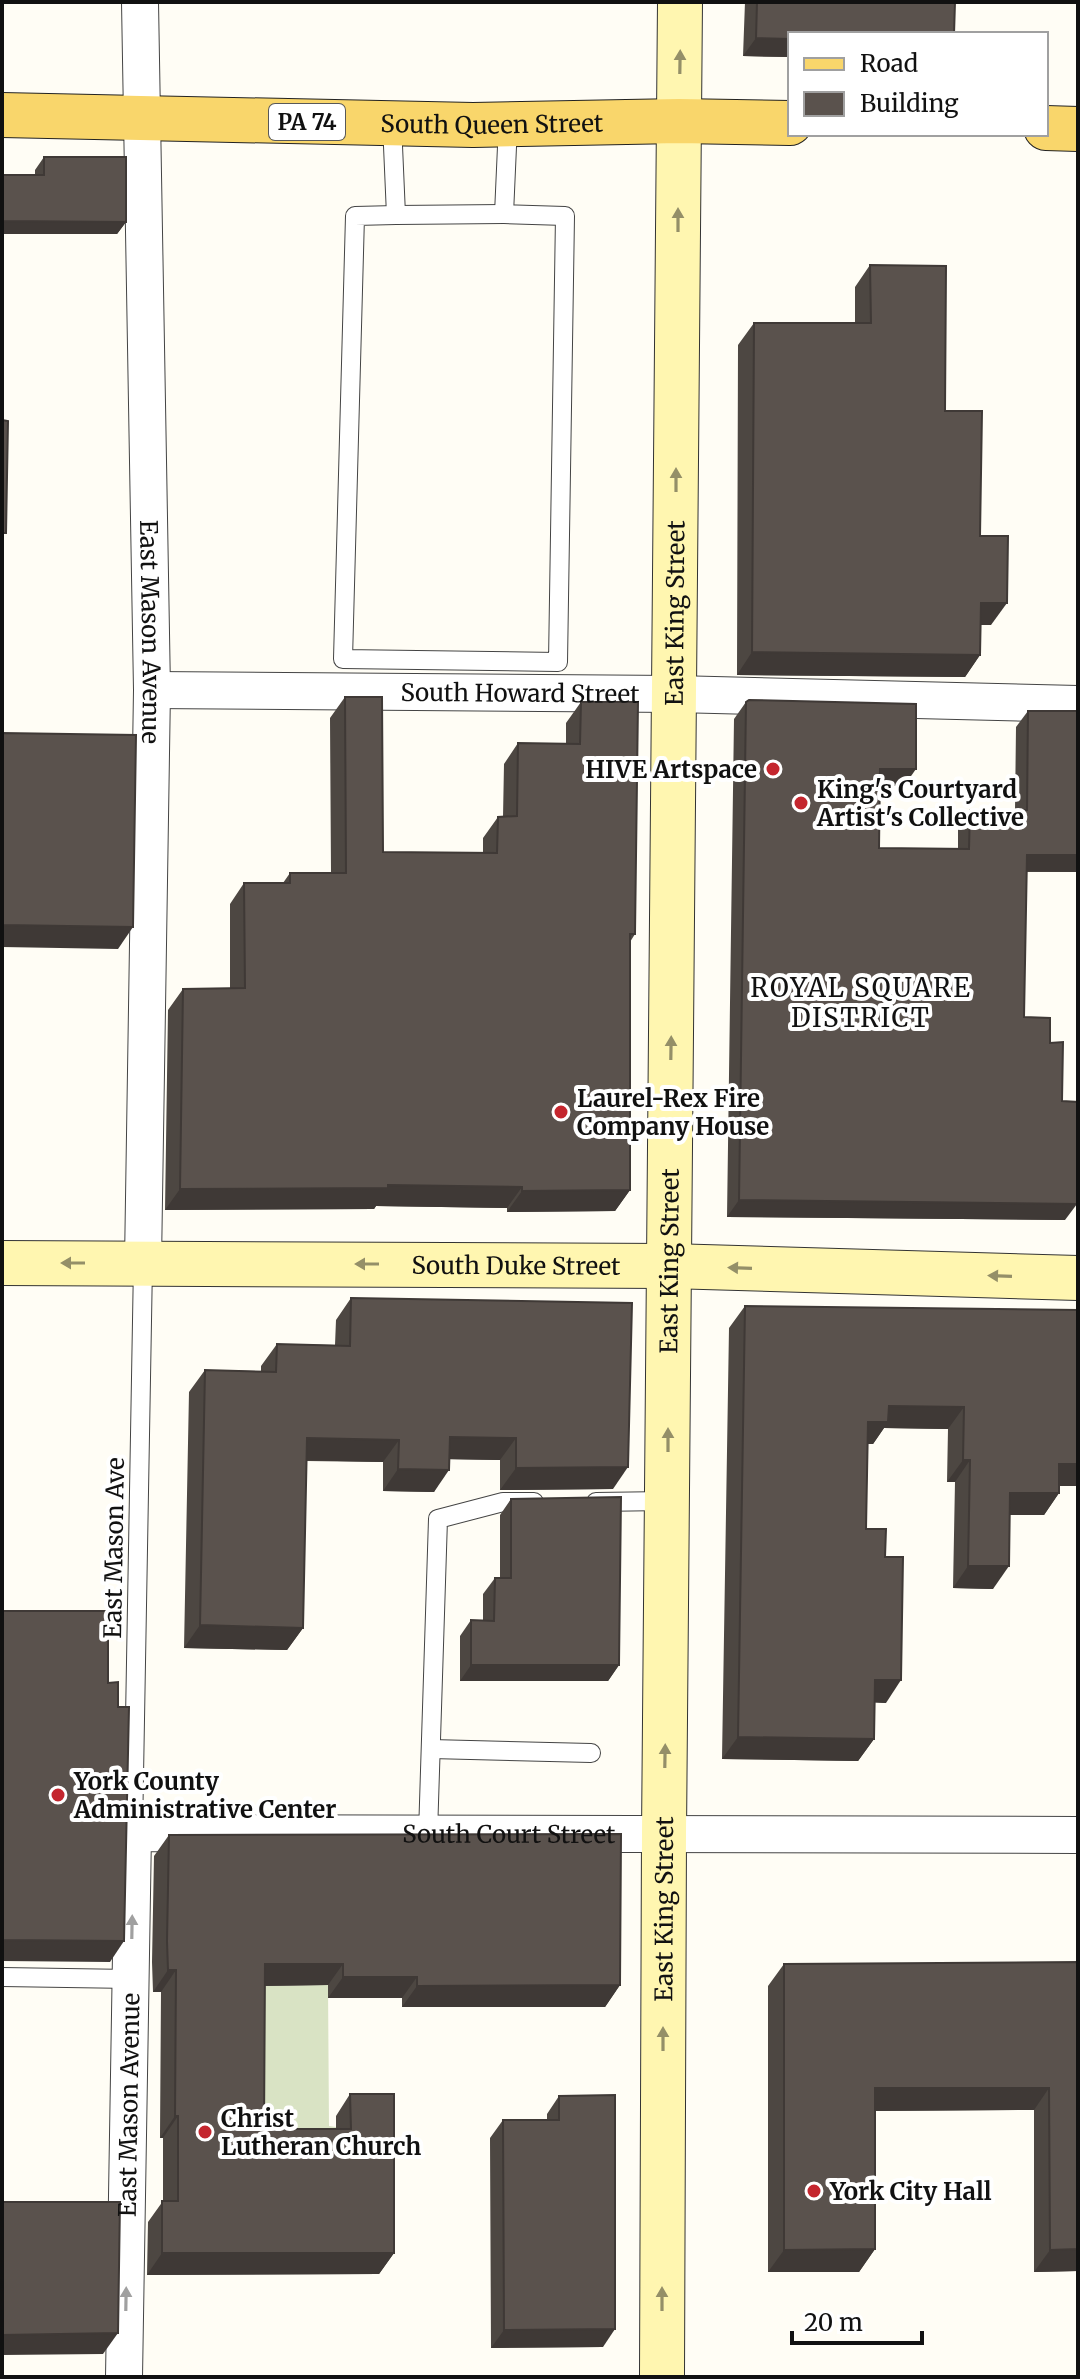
<svg xmlns="http://www.w3.org/2000/svg" width="1080" height="2379" font-family="Merriweather,serif">
  <rect width="100%" height="100%" fill="#fffdf5"/>
  <path fill="#d9e3c4" d="M328,1985L329,2126L336,2127V2150L249,2151L242,1986Z"/>
  <g fill="none" stroke-linecap="round" stroke-linejoin="round">
    <g stroke="#444" stroke-width="20">
      <g id="lane">
        <path d="M392,123L396,215L355,216L343,659L558,662L565,216L504,214L508,124"/>
        <path d="M396,215L504,214"/>
        <path d="M596,1502L666,1501"/>
        <path d="M431,1749L591,1753"/>
        <path d="M133,1833L143,1264"/>
        <path d="M428,1834L438,1519L503,1502H534"/>
        <path d="M2,1977L131,1979"/>
      </g>
    </g>
    <g stroke="#444" stroke-width="38">
      <g id="street">
        <path id="s1" d="M140,2L152,690L143,1262"/>
        <path id="s2" d="M152,690L675,694L1078,704"/>
        <path id="s3" d="M124,2377L133,1833L1078,1835"/>
      </g>
    </g>
    <g stroke="#333" stroke-width="46">
      <g id="secondary">
        <path id="s4" d="M2,1263L669,1266L1078,1278"/>
        <path id="s5" d="M662,2377L664,1834L680,2"/>
      </g>
    </g>
    <g stroke="#222" stroke-width="46">
      <g id="primary">
        <path id="s6" d="M2,115L473,125L679,121L790,123"/>
        <path d="M1046,128L1078,129"/>
      </g>
    </g>
    <use href="#lane" stroke="#fff" stroke-width="18"/>
    <use href="#street" stroke="#fff" stroke-width="36"/>
    <use href="#secondary" stroke="#fff6b0" stroke-width="44"/>
    <use href="#primary" stroke="#f9d66b" stroke-width="44"/>
  </g>
  <g fill="#4d4742">
    <path d="M745,2H955L790,34V57L743,56Z"/>
    <path d="M44,157L126,222L117,234H2V175H35V170Z"/>
    <path d="M870,265L945,411L980,536L991,625H981L980,655L965,677L737,675L738,345L754,323H855V287Z"/>
    <path d="M345,697L383,852L483,853V838L498,817H503L504,764L518,743L566,744V723L581,702L635,934L630,942V1190L615,1211L507,1212V1208L376,1206L374,1209L165,1210L168,1010L183,989L230,988V904L244,883H283L290,873H331L330,718Z"/>
    <path d="M746,702L904,786H880L879,848L958,849V827L970,810H1015L1016,727L1028,711H1078V872H1026L1024,1017L1050,1043L1062,1101L1065,1220L727,1217L734,719Z"/>
    <path d="M351,1298L613,1489L500,1490V1460L449,1459L434,1492L383,1491V1462L306,1461L303,1628L287,1650L184,1648L189,1392L205,1370L261,1371V1366L277,1344L335,1345L336,1320Z"/>
    <path d="M745,1306L1078,1310V1486H1059V1493L1044,1515H1009L993,1589L953,1588L955,1482H947L948,1429L884,1428L873,1444H868L866,1529L885,1557L886,1703L874,1702V1739L858,1761L722,1759L729,1328Z"/>
    <path d="M511,1499L619,1665L608,1681H460V1636L471,1620H483V1594L495,1578H500V1515Z"/>
    <path d="M169,1835L620,1985L605,2007H402V1998H328V1985L265,1986L264,2129H336V2116L350,2094L394,2253L379,2274L147,2275L148,2222L163,2201V2138H160L161,1992H153L152,1962L154,1856Z"/>
    <path d="M1078,1962V2271L1034,2272V2110L875,2111V2249L859,2272H768V1986L784,1964Z"/>
    <path d="M559,2096L603,2347L491,2348L490,2138L503,2120H547V2114Z"/>
  </g>
  <g fill="#3f3936">
    <path d="M756,38L790,39V57L743,56Z"/>
    <path d="M2,221L126,222L117,234H2Z"/>
    <path d="M981,603H1007L991,625H966Z"/>
    <path d="M752,652L980,655L965,677L737,675Z"/>
    <path d="M880,769H916L904,786H868Z"/>
    <path d="M1027,855H1078V872L1015,871Z"/>
    <path d="M2,925L133,927L118,949L2,947Z"/>
    <path d="M388,1185L522,1187L507,1208L376,1206L374,1209L165,1210L180,1189Z"/>
    <path d="M630,1190L615,1211L507,1212L522,1191Z"/>
    <path d="M739,1200L1077,1204L1065,1220L727,1217Z"/>
    <path d="M889,1406L964,1407L948,1429L884,1428L873,1444H853L868,1422Z"/>
    <path d="M450,1437L516,1438L500,1460L435,1459Z"/>
    <path d="M307,1438L399,1440L383,1462L291,1460Z"/>
    <path d="M963,1460H970L955,1482H947Z"/>
    <path d="M1059,1464H1078V1486H1044Z"/>
    <path d="M628,1467L613,1489L500,1490L516,1468Z"/>
    <path d="M398,1469L449,1470L434,1492L383,1491Z"/>
    <path d="M1010,1493H1059L1044,1515H994Z"/>
    <path d="M968,1566H1009L993,1589L953,1588Z"/>
    <path d="M200,1625L303,1628L287,1650L184,1648Z"/>
    <path d="M471,1665H619L608,1681H460Z"/>
    <path d="M875,1680H901L886,1703L859,1702Z"/>
    <path d="M738,1737L874,1739L858,1761L722,1759Z"/>
    <path d="M2,1940L124,1941L110,1962L2,1961Z"/>
    <path d="M265,1964H343L328,1985L250,1986Z"/>
    <path d="M168,1970H176L161,1992H153Z"/>
    <path d="M343,1977H417L402,1998H328Z"/>
    <path d="M620,1985L605,2007H402L417,1986Z"/>
    <path d="M875,2088H1049L1034,2110L859,2111Z"/>
    <path d="M175,2116H178L163,2138H160Z"/>
    <path d="M875,2249L859,2272H768L784,2250Z"/>
    <path d="M1078,2249V2271L1034,2272L1050,2250Z"/>
    <path d="M162,2253H394L379,2274L147,2275Z"/>
    <path d="M615,2329L603,2347L491,2348L504,2330Z"/>
    <path d="M118,2333L103,2354L2,2355V2335Z"/>
  </g>
  <g fill="#5a524d" stroke="#3f3936" stroke-width="2">
    <path d="M757,2H955L954,34H790V39L756,38Z"/>
    <path d="M44,157H126V222L2,221V175H44Z"/>
    <path d="M870,265L946,266L945,411H982L980,536H1008L1007,603H981L980,655L752,652L754,323H871Z"/>
    <path d="M2,420L8,421L6,533H2Z"/>
    <path d="M345,697H382L383,852L497,853L498,817L517,816L518,743L580,744L581,702H638L635,934H630V1190L522,1191V1187L388,1185V1188L180,1189L183,989L245,988L244,883H290V873H346Z"/>
    <path d="M749,700L916,704V769H880L879,848L969,849L970,810H1027L1028,711H1078V855H1027L1024,1017L1050,1018V1043L1063,1042L1062,1101L1078,1102L1077,1204L739,1200L746,702Z"/>
    <path d="M2,733L136,735L133,927L2,925Z"/>
    <path d="M351,1298L632,1303L628,1467L516,1468V1438L450,1437L449,1470L398,1469L399,1440L307,1438L303,1628L200,1625L205,1370L276,1372L277,1344L350,1346Z"/>
    <path d="M745,1306L1078,1310V1464H1059V1493H1010L1009,1566H968L970,1460H963L964,1407L889,1406L888,1422H868L866,1529H886L885,1557H903L901,1680H875L874,1739L738,1737Z"/>
    <path d="M621,1497L619,1665H471V1620L494,1621L495,1578H511V1499Z"/>
    <path d="M2,1611H108V1683L118,1682V1707H129L124,1941L2,1940Z"/>
    <path d="M621,1834L620,1985L417,1986V1977H343V1964H265L264,2129H351L350,2094H394V2253H162V2201H178V2116H175L176,1970H168L167,1941L169,1835Z"/>
    <path d="M1078,1962V2249L1050,2250L1049,2088H875V2249L784,2250V1964Z"/>
    <path d="M615,2095V2329L504,2330L503,2120H559V2096Z"/>
    <path d="M2,2202H120L118,2333L2,2335Z"/>
  </g>
  <defs><path id="oneway-solid" d="M-6-.8H1V-3.2L6.5 0L1 3.2V.8H-6Z" transform="scale(2)"/></defs>
  <g fill="#948f68">
    <use href="#oneway-solid" transform="translate(680 62) rotate(-89)"/>
    <use href="#oneway-solid" transform="translate(678 220) rotate(-90)"/>
    <use href="#oneway-solid" transform="translate(676 480) rotate(-90)"/>
    <use href="#oneway-solid" transform="translate(671 1048) rotate(-89)"/>
    <use href="#oneway-solid" transform="translate(73 1263) rotate(180)"/>
    <use href="#oneway-solid" transform="translate(367 1264) rotate(-180)"/>
    <use href="#oneway-solid" transform="translate(740 1268) rotate(-178)"/>
    <use href="#oneway-solid" transform="translate(1000 1276) rotate(-178)"/>
    <use href="#oneway-solid" transform="translate(668 1440) rotate(-90)"/>
    <use href="#oneway-solid" transform="translate(665 1756) rotate(-89)"/>
    <use href="#oneway-solid" transform="translate(663 2039) rotate(-90)"/>
    <use href="#oneway-solid" transform="translate(662 2299) rotate(-90)"/>
  </g>
  <g fill="#a0a0a0">
    <use href="#oneway-solid" transform="translate(132 1927) rotate(-89)"/>
    <use href="#oneway-solid" transform="translate(126 2299) rotate(-89)"/>
  </g>
  <g fill="#c4262e" stroke="#fff" stroke-width="3">
    <circle cx="773" cy="769" r="8"/>
    <circle cx="801" cy="803" r="8"/>
    <circle cx="561" cy="1112" r="8"/>
    <circle cx="58" cy="1795" r="8"/>
    <circle cx="205" cy="2132" r="8"/>
    <circle cx="814" cy="2191" r="8"/>
  </g>
  <g text-anchor="middle" dominant-baseline="central" stroke-width="8" stroke-linejoin="round" paint-order="stroke">
    <rect fill="#fff" stroke="#585858" stroke-width="2" x="269" y="104" width="76" height="36" rx="6"/>
    <g font-size="22" font-weight="bold" fill="#111">
      <text x="307" y="122">PA 74</text>
    </g>
    <g font-size="24" fill="#111" stroke="#fff">
      <text stroke="none"><textPath href="#s6" startOffset="490">South Queen Street</textPath></text>
      <text stroke="none"><textPath href="#s5" startOffset="1764">East King Street</textPath></text>
      <text stroke="none"><textPath href="#s1" startOffset="630">East Mason Avenue</textPath></text>
      <text stroke="none"><textPath href="#s2" startOffset="368">South Howard Street</textPath></text>
      <text stroke="none"><textPath href="#s5" startOffset="1116">East King Street</textPath></text>
      <text stroke="none"><textPath href="#s4" startOffset="514">South Duke Street</textPath></text>
      <text transform="translate(114 1548) rotate(-89)">East Mason Ave</text>
      <text stroke="none"><textPath href="#s3" startOffset="920">South Court Street</textPath></text>
      <text stroke="none"><textPath href="#s5" startOffset="468">East King Street</textPath></text>
      <text stroke="none"><textPath href="#s3" startOffset="272">East Mason Avenue</textPath></text>
    </g>
    <g font-size="24" font-weight="bold" fill="#111" stroke="#fff" text-anchor="start">
      <text x="757" y="769" text-anchor="end">HIVE Artspace</text>
      <text x="817" y="789">King's Courtyard<tspan x="817" dy="28">Artist's Collective</tspan></text>
      <text x="577" y="1098">Laurel-Rex Fire<tspan x="577" dy="28">Company House</tspan></text>
      <text x="74" y="1781">York County<tspan x="74" dy="28">Administrative Center</tspan></text>
      <text x="221" y="2118">Christ<tspan x="221" dy="28">Lutheran Church</tspan></text>
      <text x="830" y="2191">York City Hall</text>
    </g>
    <g font-size="26" letter-spacing="2" fill="#111" stroke="#fff">
      <text x="861" y="987">ROYAL SQUARE<tspan x="861" dy="30">DISTRICT</tspan></text>
    </g>
  </g>
  <rect width="1080" height="2379" fill="none" stroke="#111111" stroke-width="8"/>
  <rect x="788" y="32" width="260" height="104" fill="#ffffff" stroke="#a0a0a0" stroke-width="2"/>
  <rect x="804" y="58" width="40" height="12" fill="#f9d66b" stroke="#a0a0a0" stroke-width="2"/>
  <text x="860" y="72" font-size="24" fill="#111111">Road</text>
  <rect x="804" y="92" width="40" height="24" fill="#5a524d" stroke="#a0a0a0" stroke-width="2"/>
  <text x="860" y="112" font-size="24" fill="#111111">Building</text>
  <path d="M792 2331v12h130v-12" fill="none" stroke="#111111" stroke-width="4"/>
  <text x="804" y="2331" font-size="24" fill="#111111" stroke="#ffffff" stroke-width="6" paint-order="stroke">20 m</text>
</svg>
